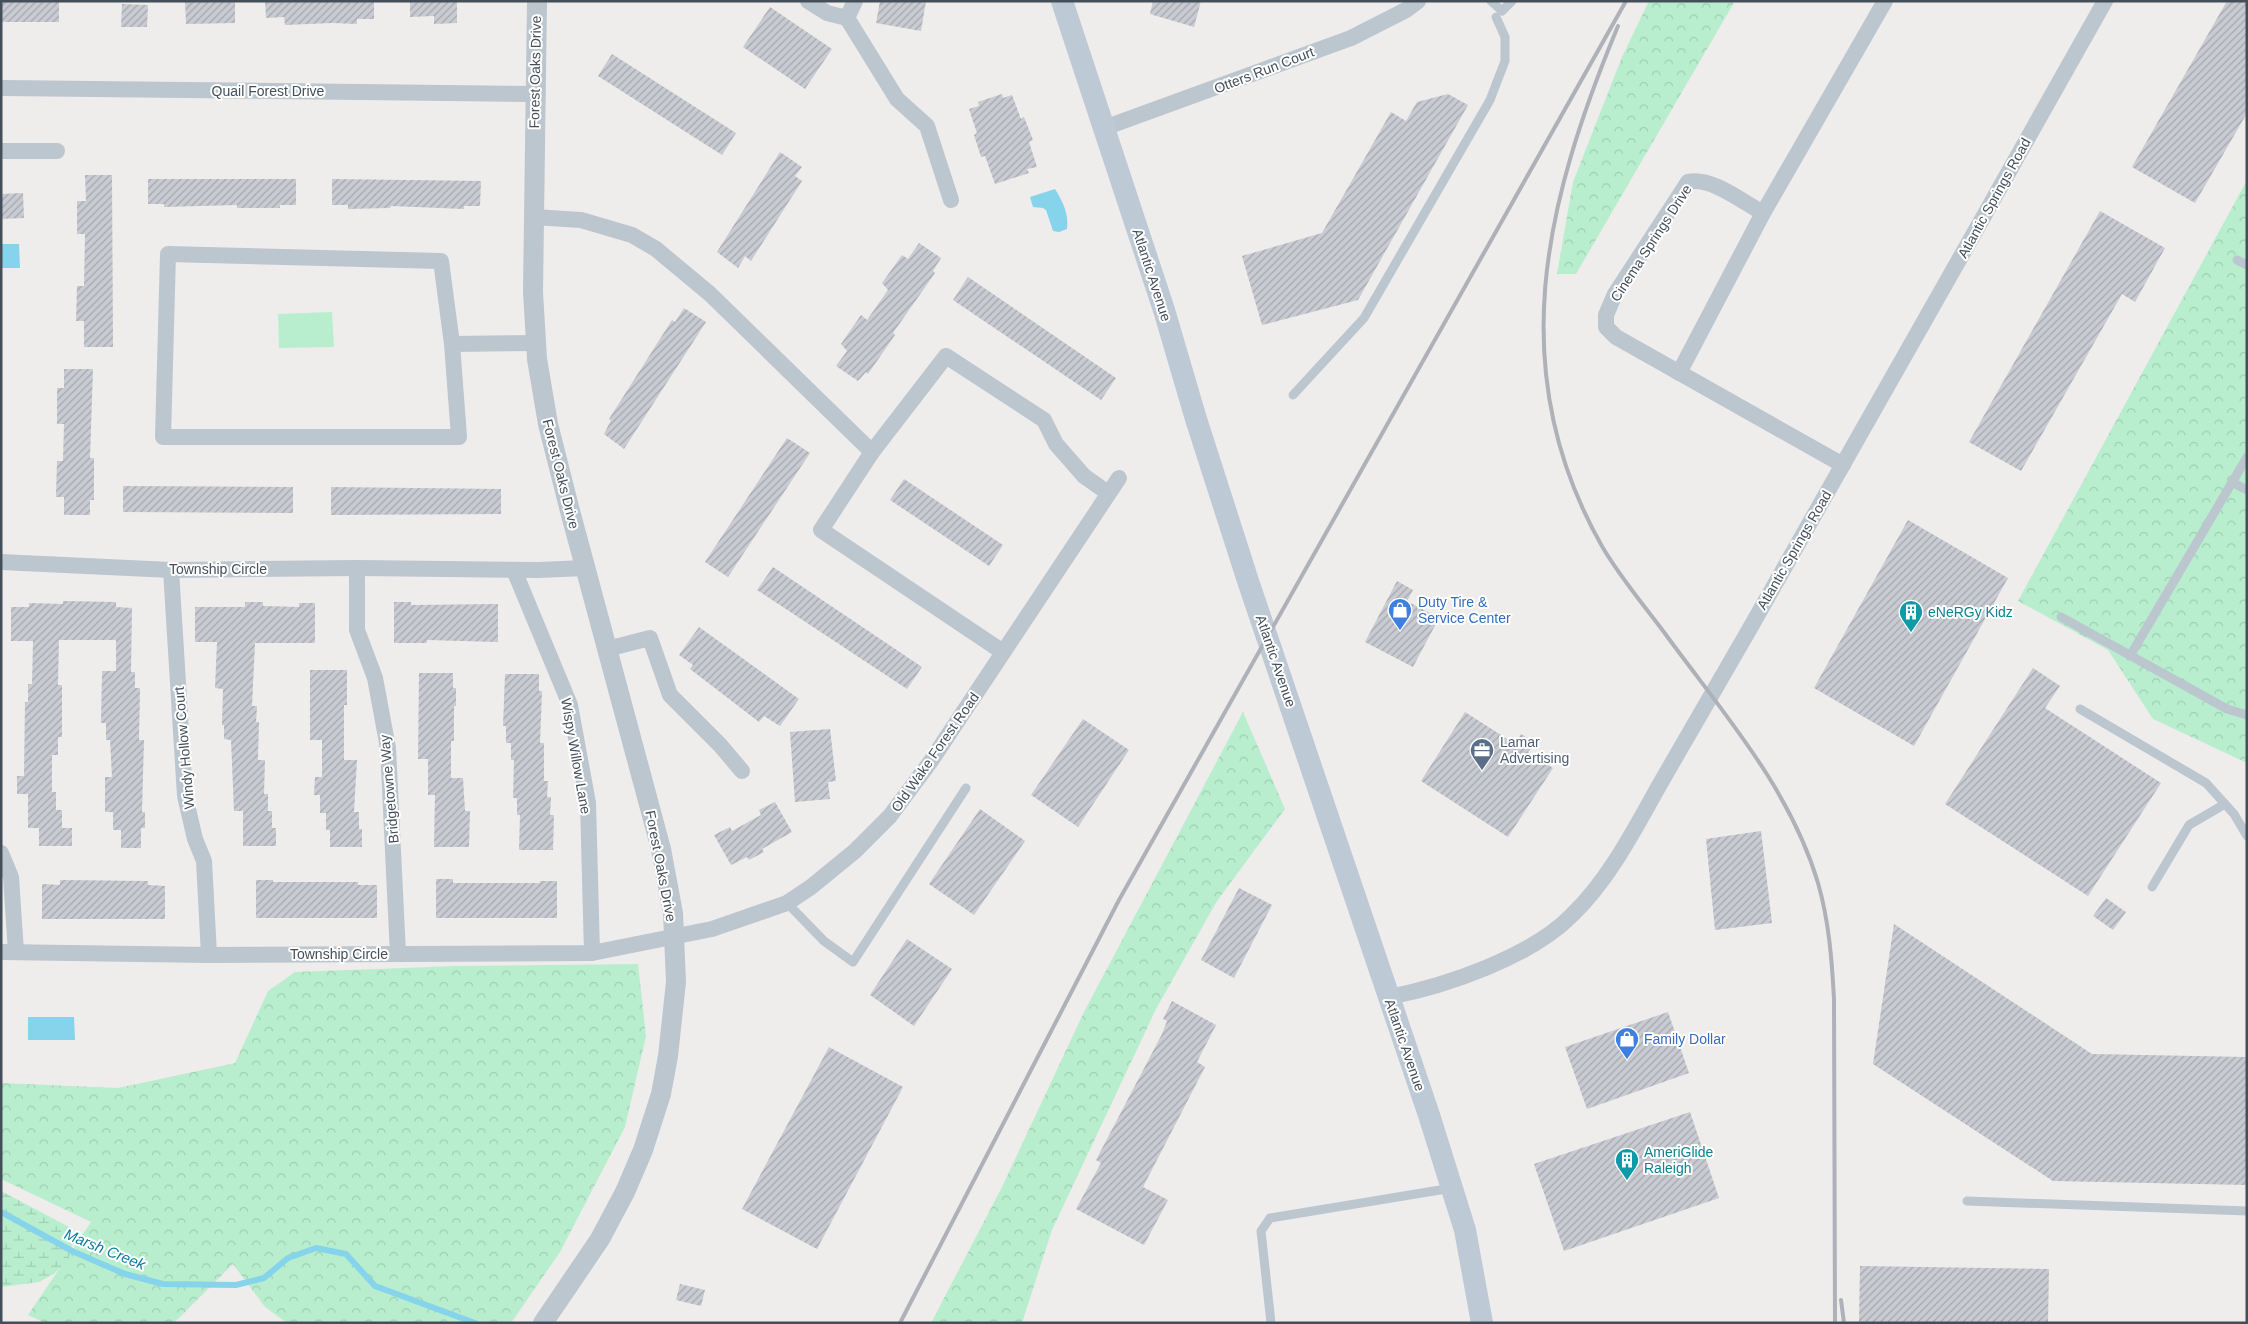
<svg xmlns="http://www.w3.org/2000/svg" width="2248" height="1324" font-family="Arial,sans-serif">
  <defs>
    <pattern id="forest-crowns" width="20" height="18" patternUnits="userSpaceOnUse" patternTransform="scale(1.25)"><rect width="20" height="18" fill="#b8eece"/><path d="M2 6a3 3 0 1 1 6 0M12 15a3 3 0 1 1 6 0" fill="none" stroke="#9fceb3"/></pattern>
    <pattern id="wetland-marsh" width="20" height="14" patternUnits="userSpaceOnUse" patternTransform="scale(1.25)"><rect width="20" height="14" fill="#b8eece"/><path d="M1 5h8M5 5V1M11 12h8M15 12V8" fill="none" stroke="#9fceb3"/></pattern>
    <pattern id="building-hatch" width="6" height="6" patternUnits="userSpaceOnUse" patternTransform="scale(1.25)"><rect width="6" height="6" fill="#c8cbd1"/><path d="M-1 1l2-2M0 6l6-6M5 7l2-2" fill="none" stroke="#a4a7ad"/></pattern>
  </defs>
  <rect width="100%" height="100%" fill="#efecec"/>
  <path fill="#b8eece" d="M332,312L334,347L279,348L278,314Z"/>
  <g fill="url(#forest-crowns)">
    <path d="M1649,1H1735L1576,274H1557L1573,182L1622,57Z"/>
    <path d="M2247,180V763L2153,719L2108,650L2018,601Z"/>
    <path d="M1243,712L1285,809L1217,901L1156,1009L1052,1230L1022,1323H931L1001,1189L1084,1012Z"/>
    <path d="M638,964L646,1036L625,1127L560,1252L511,1323H287L265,1307L233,1264L174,1323H45L28,1315L91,1222L1,1179V1083L118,1088L235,1063L268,991L295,972L455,966Z"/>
  </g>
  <path fill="url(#wetland-marsh)" d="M1,1191L71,1228L72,1251L68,1259L54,1274L39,1282L1,1287Z"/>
  <g fill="#85d4ec">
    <path d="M1055,189C1063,202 1069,214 1067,229L1059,232L1053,231L1046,210L1043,208L1033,207L1030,197Z"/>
    <path d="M1,244H19L20,268H1Z"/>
    <path d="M28,1017H74L75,1040H28Z"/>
  </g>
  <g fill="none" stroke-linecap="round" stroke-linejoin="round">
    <path stroke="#85d4ec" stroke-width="6" d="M1,1212L72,1251L125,1274L163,1284L236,1285L264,1278L288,1258L316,1248L346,1254L375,1286L475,1323"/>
  </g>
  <g fill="url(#building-hatch)">
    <rect x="1" y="1" width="58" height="21"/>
    <path d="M185,1H235V23L186,24Z"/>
    <path d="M265,1H374V19H357V24L332,23L285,25L284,17L266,18Z"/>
    <path d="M410,1H457V23L434,24V16L410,17Z"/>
    <path d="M880,1H926L921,31L876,23Z"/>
    <path d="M1153,1H1201L1194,27L1150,14Z"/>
    <path d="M2227,1H2247V113L2195,203L2132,167Z"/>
    <path d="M122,4L148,5L147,27H121Z"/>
    <path d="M770,7L832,49L805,89L743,47Z"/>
    <path d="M612,54L736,133L722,155L598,76Z"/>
    <path d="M1002,94L1003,98L1012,95L1021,119L1024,117L1033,140L1029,142L1037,167L1027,169L1029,173L995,184L985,156L981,157L974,135L977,133L969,109L979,106L978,102Z"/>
    <path d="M1448,94L1468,105L1358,300L1262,325L1242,256L1322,233L1391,112L1406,121L1417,102Z"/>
    <path d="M780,152L802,167L795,176L802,181L751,261L745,256L738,268L717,252Z"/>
    <path d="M85,175H112L113,347H84V321H76L77,286H84L85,234H77V201H86Z"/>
    <path d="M148,179H296V205H280V208H237V205L164,207V204H148Z"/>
    <path d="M332,179L481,181L480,206H464V209L391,206L390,208L348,209V205H332Z"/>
    <path d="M23,193L24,218L1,219V194Z"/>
    <path d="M2100,211L2165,248L2135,302L2122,294L2021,471L1969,442Z"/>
    <path d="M919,243L941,258L933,271L935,273L893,333L895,335L868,374L866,372L858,381L836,366L847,351L841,344L861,315L867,320L888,290L882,283L902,255L908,259Z"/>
    <path d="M968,277L1116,378L1101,400L953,300Z"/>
    <path d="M684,308L706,322L624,449L604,434L611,420L609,419L672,320L675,322Z"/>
    <path d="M64,369H93L90,458H94V500H90V515H64V497H56L57,461H63L64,424H57V388H64Z"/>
    <path d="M787,438L810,453L728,577L705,562Z"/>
    <path d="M904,479L1003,545L989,566L890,500Z"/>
    <path d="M123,486L293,487V513L123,512Z"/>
    <path d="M331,487L501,489V514L331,515Z"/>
    <path d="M1908,520L2008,578L1914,746L1814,688Z"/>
    <path d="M773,567L922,667L907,689L757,590Z"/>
    <path d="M1397,581L1413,590L1407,601L1439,618L1413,667L1365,642Z"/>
    <path d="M63,601L116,602V607L132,608L131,672H135V688H140L139,740H144L142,812H145V828H141V848H121V830H113V812H105V777H112L110,740H106V723H101L102,671H116V640H59L58,685H62V737H58V755H52V792H56V810H62V828H72V846H39V828H28V794H17V776H24L25,702H28V684H32L33,641H11V607H29V603L63,604Z"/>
    <path d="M245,602H263V606L299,607V603H315V643H255L252,706H257L256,722H259L258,760H265L264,794H268V811H272V828H276V846H243V811H234L231,740L224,739V725H222L223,689L215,688L217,642H195V607H245Z"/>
    <path d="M394,602H411V605L498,604V642L427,640V643H394Z"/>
    <path d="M699,627L799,699L780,726L764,716L759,722L690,669L693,665L679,655Z"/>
    <path d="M2033,668L2060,686L2045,708L2161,783L2088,896L1945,804Z"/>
    <path d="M310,670H347V705H344V760H357L354,812H359V829H362V847H330V830H326V813H320V795H314L315,777H322V740H310Z"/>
    <path d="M419,673H453V688H456V706H454V741H451V778H463L465,811H470L469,847H434L435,795H428V759H418Z"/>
    <path d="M505,674H539V691H542L540,743H544V781H548L547,797H551L550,815H554L553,850H519L520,815H517V798H513L514,760H511V743H506V726H503Z"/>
    <path d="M1465,712L1515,744L1521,734L1535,743L1528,752L1553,768L1508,837L1421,781Z"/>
    <path d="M1083,719L1129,750L1078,827L1031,795Z"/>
    <path d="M830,729L836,781L828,782L830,799L795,802L790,732Z"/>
    <path d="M775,802L792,832L762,849L764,852L749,860L747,857L731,865L714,835L730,827L732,831L761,815L759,810Z"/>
    <path d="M980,809L1025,841L974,915L929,884Z"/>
    <path d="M1761,831L1772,923L1715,930L1706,839Z"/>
    <path d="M436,879H453V883H540V881H557V918H436Z"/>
    <path d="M60,880L148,881V885L165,886V919H42V884L60,885Z"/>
    <path d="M256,880H273V882H358V885H377V918H256Z"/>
    <path d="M1239,888L1272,905L1234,978L1201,960Z"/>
    <path d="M2106,898L2126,912L2113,930L2093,916Z"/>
    <path d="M1894,924L2092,1054L2247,1057V1185L2053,1181L1873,1064Z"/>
    <path d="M907,939L952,969L914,1026L870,995Z"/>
    <path d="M1172,1001L1216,1025L1197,1062L1205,1067L1143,1187L1168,1200L1144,1245L1076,1209L1101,1163L1096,1160L1162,1034L1167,1021L1163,1019Z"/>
    <path d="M1668,1012L1689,1073L1587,1109L1565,1047Z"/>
    <path d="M829,1047L903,1087L817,1249L742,1209Z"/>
    <path d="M1690,1112L1719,1198L1564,1251L1534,1164Z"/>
    <path d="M1860,1266L2049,1269L2048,1323H1859Z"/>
    <path d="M680,1284L705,1290L701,1306L676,1300Z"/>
  </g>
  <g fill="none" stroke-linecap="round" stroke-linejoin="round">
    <g stroke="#bcc6cf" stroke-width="9">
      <path d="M1491,1L1502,11L1512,1"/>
      <path d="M2237,260L2247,265"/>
      <path d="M1293,395L1364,318L1490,100L1505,61V37L1496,17"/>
      <path d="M2232,482L2247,490"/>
      <path d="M2061,617L2227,709L2247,715"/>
      <path d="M2130,656L2247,457"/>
      <path d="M2080,709L2206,783L2234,814L2247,836"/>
      <path d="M2152,887L2189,825L2225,804"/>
      <path d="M787,903L824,941L853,962L966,788"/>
      <path d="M1967,1201L2247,1211"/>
      <path d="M1271,1323L1261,1231L1270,1218L1452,1188"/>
    </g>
    <g stroke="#bcc6cf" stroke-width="16">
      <path d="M808,1L827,13L847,18L855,1"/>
      <path d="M847,18L897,99L927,126L951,200"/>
      <path d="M1,88L535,94"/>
      <path d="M1104,128L1351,38L1406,10L1418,1"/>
      <path d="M1,151H57"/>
      <path d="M1763,213C1743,202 1710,176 1688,182L1615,294L1606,315V327L1616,337L1843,465"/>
      <path d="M534,217L581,220L632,235L656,249L710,294L872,452L946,356L1044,420L1056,444L1084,476L1108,493"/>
      <path d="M452,344L459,437H163L168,254L441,261L452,344L536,343"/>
      <path d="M1679,373L1763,213L1885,1"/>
      <path d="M872,452L821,530L1003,652"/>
      <path d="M1,562L171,570L357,568L539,570L585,568"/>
      <path d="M357,568V630L375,678L388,748L398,954"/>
      <path d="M171,570L185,796L195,839L204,861L209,955"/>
      <path d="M514,570L570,705L588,803L592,953"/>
      <path d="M607,649L650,638L670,695L720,745L742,771"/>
      <path d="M1,853L11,877L16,952"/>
      <path d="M1,952L209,955L592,953L712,929L787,903L811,887L855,851L890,816L931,761L1119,478"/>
      <path d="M1389,997C1446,986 1531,957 1572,915C1610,878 1634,830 1660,784C1690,733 1719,681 1749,630C1868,421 1987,211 2105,1"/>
    </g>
    <path stroke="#bcc6cf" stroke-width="20" d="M537,1L533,292L537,359L548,424L570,511L661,849L673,913L676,982L668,1056L661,1094L643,1150L625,1192L600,1239L543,1323"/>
    <path stroke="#bec9d6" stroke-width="22" d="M1062,1L1164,310L1196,419L1249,584L1429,1115L1465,1230L1482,1323"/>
    <g stroke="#aeb1b7" stroke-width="4">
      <path d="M1618,26C1545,202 1502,372 1603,548C1622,580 1647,609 1669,639C1725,715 1791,791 1818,883C1829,921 1832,961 1834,999L1835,1323"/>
      <path d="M1841,1300L1844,1323"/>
      <path d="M900,1323L1119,900L1626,1"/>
    </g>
  </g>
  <defs>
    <g id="shop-pin" transform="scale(1.25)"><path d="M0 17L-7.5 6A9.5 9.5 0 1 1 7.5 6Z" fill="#3f7fe0" stroke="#fff"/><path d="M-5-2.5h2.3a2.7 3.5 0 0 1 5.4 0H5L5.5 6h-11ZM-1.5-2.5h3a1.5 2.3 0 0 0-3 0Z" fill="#fff"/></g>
    <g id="building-pin" transform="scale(1.25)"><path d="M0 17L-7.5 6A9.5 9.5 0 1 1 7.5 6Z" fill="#0f9aa8" stroke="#fff"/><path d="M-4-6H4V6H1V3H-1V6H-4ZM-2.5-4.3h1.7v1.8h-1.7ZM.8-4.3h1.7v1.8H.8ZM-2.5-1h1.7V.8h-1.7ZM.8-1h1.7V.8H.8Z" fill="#fff"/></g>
    <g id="office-pin" transform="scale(1.25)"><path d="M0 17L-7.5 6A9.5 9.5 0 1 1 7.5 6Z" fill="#5c6f8a" stroke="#fff"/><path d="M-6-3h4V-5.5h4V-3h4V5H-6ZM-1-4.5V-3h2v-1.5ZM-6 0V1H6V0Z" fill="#fff"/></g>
  </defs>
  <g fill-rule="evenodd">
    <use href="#shop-pin" x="1400" y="610"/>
    <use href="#building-pin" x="1911" y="612"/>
    <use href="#office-pin" x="1482" y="750"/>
    <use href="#shop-pin" x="1627" y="1039"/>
    <use href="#building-pin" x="1627" y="1160"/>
  </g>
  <g text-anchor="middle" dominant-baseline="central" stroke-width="4" stroke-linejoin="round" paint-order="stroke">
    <g font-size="14" fill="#444f59" stroke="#fff">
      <text transform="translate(1264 70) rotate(-21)">Otters Run Court</text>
      <text transform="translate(535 72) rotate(-89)">Forest Oaks Drive</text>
      <text x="268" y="91">Quail Forest Drive</text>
      <text transform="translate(1994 198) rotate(-61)">Atlantic Springs Road</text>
      <text transform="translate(1651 243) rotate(-57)">Cinema Springs Drive</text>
      <text transform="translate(1152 275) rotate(72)">Atlantic Avenue</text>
      <text transform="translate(561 474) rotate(76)">Forest Oaks Drive</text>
      <text transform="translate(1794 550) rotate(-60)">Atlantic Springs Road</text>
      <text x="218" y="569">Township Circle</text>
      <text transform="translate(1276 661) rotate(71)">Atlantic Avenue</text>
      <text transform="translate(184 748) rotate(-95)">Windy Hollow Court</text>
      <text transform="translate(935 752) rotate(-55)">Old Wake Forest Road</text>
      <text transform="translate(576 756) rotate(80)">Wispy Willow Lane</text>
      <text transform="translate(389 789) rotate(-95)">Bridgetowne Way</text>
      <text transform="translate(661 866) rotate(79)">Forest Oaks Drive</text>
      <text x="339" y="954">Township Circle</text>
      <text transform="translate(1405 1045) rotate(71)">Atlantic Avenue</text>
    </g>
    <g font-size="14" fill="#366cbe" stroke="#fff" text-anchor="start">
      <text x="1418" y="602">Duty Tire &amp;<tspan x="1418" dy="16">Service Center</tspan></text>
      <text x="1644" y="1039">Family Dollar</text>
    </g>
    <g font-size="14" fill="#0d838f" stroke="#fff" text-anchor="start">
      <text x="1928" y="612">eNeRGy Kidz</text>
      <text x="1644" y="1152">AmeriGlide<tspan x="1644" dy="16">Raleigh</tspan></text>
    </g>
    <g font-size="14" fill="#4e5e75" stroke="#fff" text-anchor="start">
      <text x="1500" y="742">Lamar<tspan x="1500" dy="16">Advertising</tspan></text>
    </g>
    <g font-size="15" font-style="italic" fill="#0b7b9f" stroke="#fff">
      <text transform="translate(105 1249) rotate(22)">Marsh Creek</text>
    </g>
  </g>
  <rect width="2248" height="1324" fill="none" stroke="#444f59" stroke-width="5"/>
</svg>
